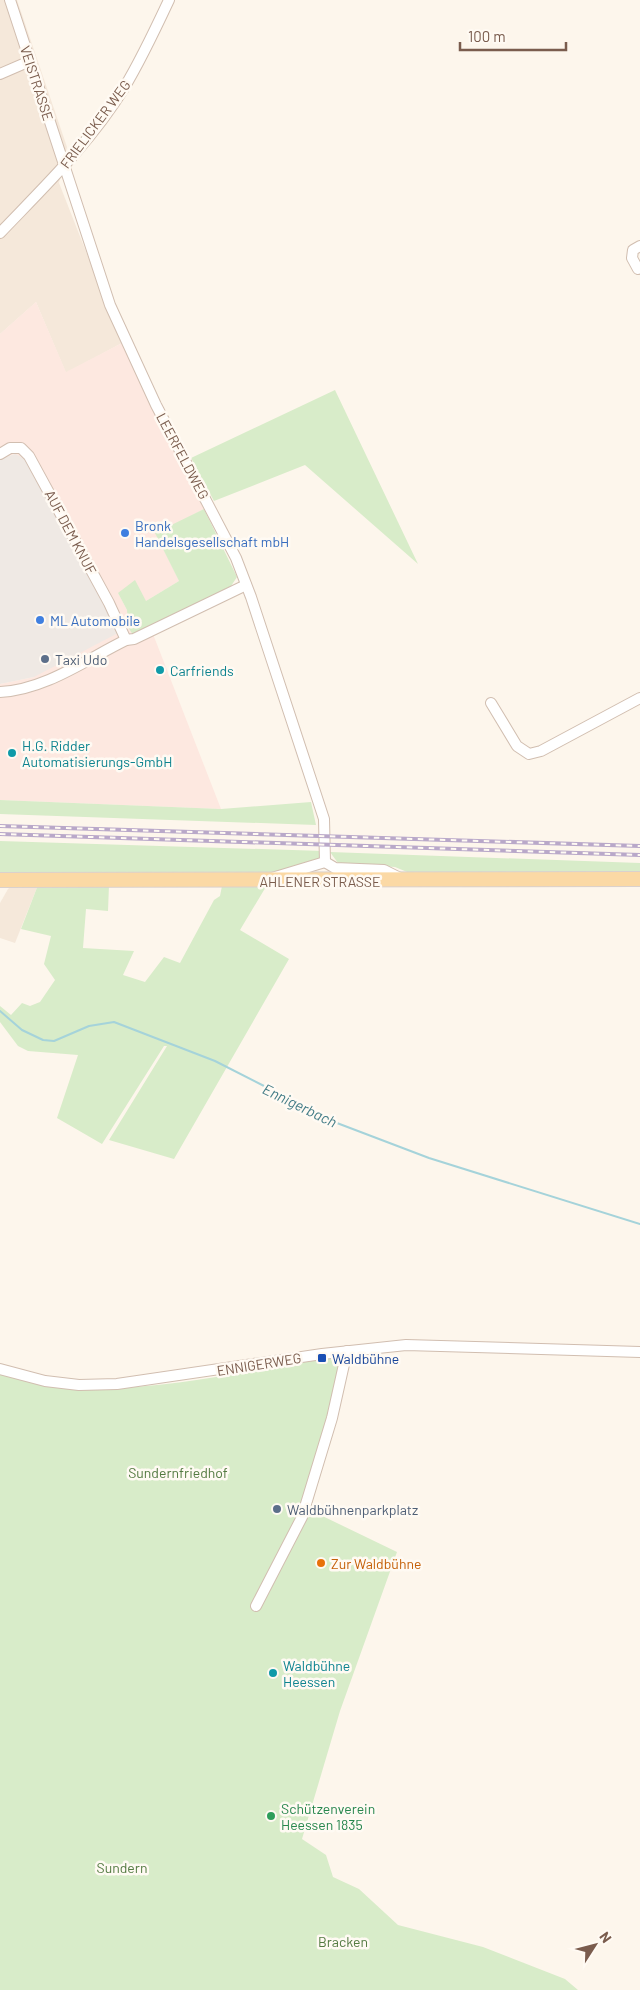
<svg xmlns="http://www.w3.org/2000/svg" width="640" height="1990" font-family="Barlow,sans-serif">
  <rect width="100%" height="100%" fill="#fdf6ec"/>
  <g fill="#f5e8da">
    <path d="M0,0H17L67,147L59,183L122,343L66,373L36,302L0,334Z"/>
    <path d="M13,885H38L15,943L0,938V903L8,889Z"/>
  </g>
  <path fill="#fde8e0" d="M36,302L66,372L122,343L204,509L156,534L179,581L146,601L118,593L127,610L128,627L153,634L221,809L0,800V684L34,677L15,454L0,459V334Z"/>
  <path fill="#efe9e4" d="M15,454L27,460L120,632L34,677L0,684V459Z"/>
  <g fill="#d8ecc9">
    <path d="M335,390L418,564L305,465L214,501L191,458Z"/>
    <path d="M204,509L237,577L231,586L133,635L128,627L127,610L118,593L135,580L146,601L179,581L155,533Z"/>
    <path d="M0,800L221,809L311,802L316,825L0,814Z"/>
    <path d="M0,841L323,851L321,857C306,866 280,869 261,876L0,875Z"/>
    <path d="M330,852L640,863V874H412L395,867L338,863Z"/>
    <path d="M38,885H109L108,911L86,909L83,948L134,951L123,975L145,982L164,957L180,963L214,900L220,896L222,886L267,885L240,930L289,959L174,1159L109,1140L167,1046H164L102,1144L57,1118L78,1055L28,1051L18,1046L0,1022V1006L11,1015L22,1003L30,1006L40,1002L55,980L44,964L51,936L21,929Z"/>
    <path d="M332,1358L341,1363L322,1440L330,1443L310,1510L397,1552L340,1711L302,1839L326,1855L333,1877L359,1889L398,1925L483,1947L565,1979L578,1990H0V1373C109,1409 222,1372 332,1358Z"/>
  </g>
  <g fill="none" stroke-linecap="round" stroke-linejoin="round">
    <path stroke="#a5d3da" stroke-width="2" d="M0,1011L22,1030L43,1040L54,1041L89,1026L114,1022L215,1061L266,1087L308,1112L429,1158L640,1224"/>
    <g stroke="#d1beb0" stroke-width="12">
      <g id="minor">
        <path d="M10,0L110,305L156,405L236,558L251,597L324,819L325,862"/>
        <path d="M0,74L30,61"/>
        <path d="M0,233C44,187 90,143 124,88C141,60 155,30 169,0"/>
        <path d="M640,246L633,250L632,258L638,269L640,268"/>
        <path d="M0,454L10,448H21L29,456L109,603L126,640"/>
        <path d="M0,692C45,690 87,659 126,640L134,639L246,585"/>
        <path d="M491,703L517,746L529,754L541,751L640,698"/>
        <path d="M325,862L335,868L384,870L402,879"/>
        <path d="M272,878L325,862"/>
        <path d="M0,1369L45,1381L79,1385L117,1384L322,1354L406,1345L640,1352"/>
        <path d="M256,1606L302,1517L332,1418L347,1351"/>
      </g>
    </g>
    <g stroke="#dad1cd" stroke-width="16">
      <path id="major" d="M0,880L640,879"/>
    </g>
    <use href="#minor" stroke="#fff" stroke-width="10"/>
    <use href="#major" stroke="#fbd9a5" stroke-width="14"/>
    <g stroke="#b9a8c9" stroke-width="4">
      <g id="rail">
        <path d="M0,826L640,846"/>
        <path d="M0,834L640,855"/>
      </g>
    </g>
    <use href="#rail" stroke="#fffaf3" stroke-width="2" stroke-dasharray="5.5" stroke-linecap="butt"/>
  </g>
  <g fill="#3f7fe0" stroke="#fffaf3" stroke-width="2">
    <circle cx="125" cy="533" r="5"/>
    <circle cx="40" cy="620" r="5"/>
  </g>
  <g fill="#5c6f8a" stroke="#fffaf3" stroke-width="2">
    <circle cx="45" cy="659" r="5"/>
    <circle cx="277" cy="1509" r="5"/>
  </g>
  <g fill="#0f9aa8" stroke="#fffaf3" stroke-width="2">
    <circle cx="160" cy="670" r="5"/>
    <circle cx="12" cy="753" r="5"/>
    <circle cx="273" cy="1673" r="5"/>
  </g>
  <rect fill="#1a4fb4" stroke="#fffaf3" stroke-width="2" x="317" y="1353" width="10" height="10" rx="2.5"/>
  <circle fill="#e8710a" stroke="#fffaf3" stroke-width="2" cx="321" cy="1563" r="5"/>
  <circle fill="#2e9e5b" stroke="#fffaf3" stroke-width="2" cx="271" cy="1816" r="5"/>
  <g text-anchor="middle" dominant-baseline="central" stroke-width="5" stroke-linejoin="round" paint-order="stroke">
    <g font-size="14" fill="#7a5c4d" stroke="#fffaf3">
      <text transform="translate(37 83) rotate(72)">VEISTRASSE</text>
      <text transform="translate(95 124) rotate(-53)">FRIELICKER WEG</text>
      <text transform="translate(183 456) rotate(62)">LEERFELDWEG</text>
      <text transform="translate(71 532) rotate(62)">AUF DEM KNUF</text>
      <text x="320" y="881">AHLENER STRASSE</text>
      <text transform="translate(259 1364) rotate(-9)">ENNIGERWEG</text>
    </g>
    <g font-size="14" fill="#366cbe" stroke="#fffaf3" text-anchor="start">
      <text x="135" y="525">Bronk<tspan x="135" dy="16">Handelsgesellschaft mbH</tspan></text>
      <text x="50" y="620">ML Automobile</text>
    </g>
    <g font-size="14" fill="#4e5e75" stroke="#fffaf3" text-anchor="start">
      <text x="55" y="659">Taxi Udo</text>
      <text x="287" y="1509">Waldbühnenparkplatz</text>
    </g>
    <g font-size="14" fill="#0d838f" stroke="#fffaf3" text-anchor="start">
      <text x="170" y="670">Carfriends</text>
      <text x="22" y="745">H.G. Ridder<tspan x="22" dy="16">Automatisierungs-GmbH</tspan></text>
      <text x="283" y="1665">Waldbühne<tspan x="283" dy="16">Heessen</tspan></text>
    </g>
    <g font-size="14" fill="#164399" stroke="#fffaf3" text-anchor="start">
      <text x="332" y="1358">Waldbühne</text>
    </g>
    <g font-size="14" fill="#537a41" stroke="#fffaf3">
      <text x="178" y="1472">Sundernfriedhof</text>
      <text x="122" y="1867">Sundern</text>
      <text x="343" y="1941">Bracken</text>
    </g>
    <g font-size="14" fill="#c56008" stroke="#fffaf3" text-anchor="start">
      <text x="331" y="1563">Zur Waldbühne</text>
    </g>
    <g font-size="14" fill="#27864d" stroke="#fffaf3" text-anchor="start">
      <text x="281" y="1808">Schützenverein<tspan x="281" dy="16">Heessen 1835</tspan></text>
    </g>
    <g font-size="15" font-style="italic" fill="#437c86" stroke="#fffaf3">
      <text transform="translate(300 1105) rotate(26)">Ennigerbach</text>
    </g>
  </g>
  <g transform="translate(595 1945) rotate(54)" stroke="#fffaf3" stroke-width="4" paint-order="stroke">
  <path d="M0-4L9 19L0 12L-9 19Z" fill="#7a5c4d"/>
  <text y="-8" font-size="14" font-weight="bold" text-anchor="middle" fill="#7a5c4d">N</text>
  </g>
  <path d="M460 42v8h106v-8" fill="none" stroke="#7a5c4d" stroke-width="2.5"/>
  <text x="468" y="42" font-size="15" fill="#7a5c4d" stroke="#fffaf3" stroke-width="4" paint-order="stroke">100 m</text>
</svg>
